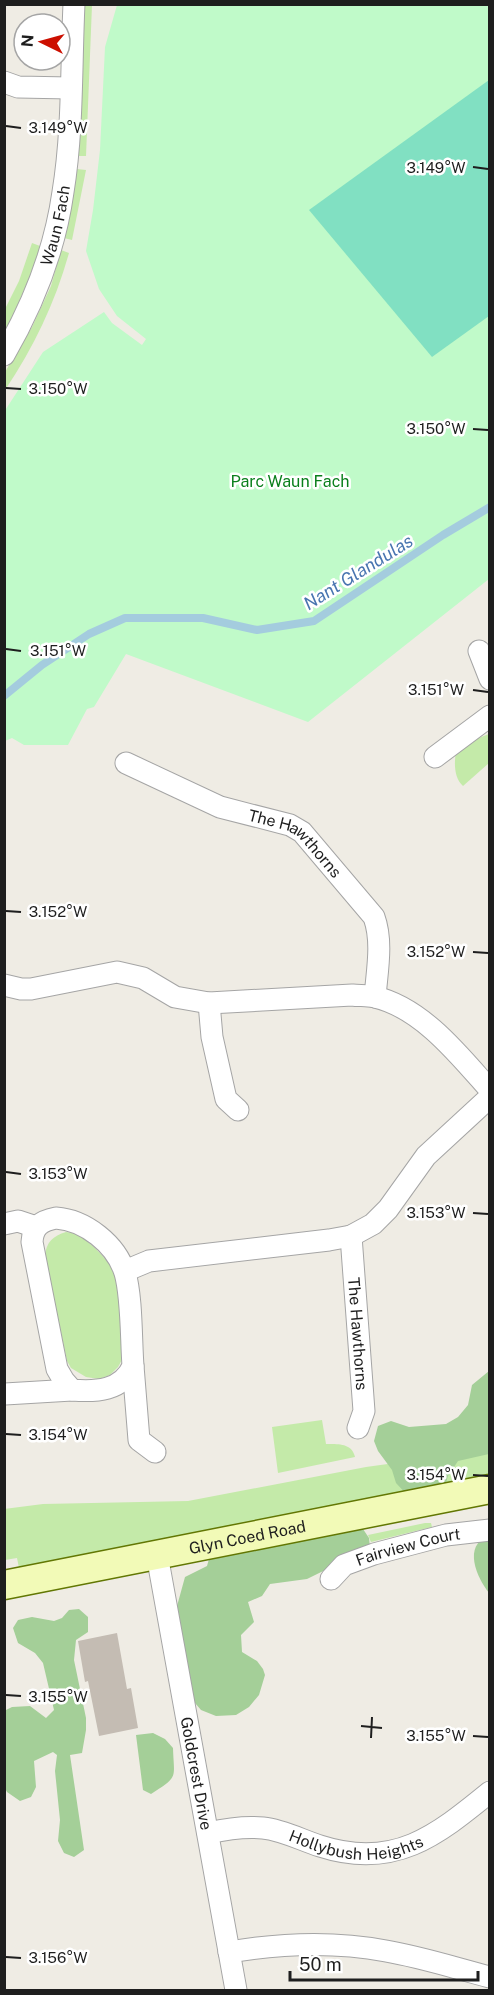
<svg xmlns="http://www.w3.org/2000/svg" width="494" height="1995" font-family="'Public Sans',sans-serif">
  <rect width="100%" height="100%" fill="#efece4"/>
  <g fill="#c4eaa9">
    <path d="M84,5H92L86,156H78Z"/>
    <path d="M77,169L86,170L72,240L64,238Z"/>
    <path d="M32,243L40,246C31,277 18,304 5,332V309L19,281Z"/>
    <path d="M61,250L69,253C55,303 34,347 5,390V372L32,327L51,286Z"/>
    <path d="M489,734V763L463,786C454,778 454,763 456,752L476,739Z"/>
    <path d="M66,1232C85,1233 111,1262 118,1279L123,1358L118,1367L110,1375L99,1379L86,1377L71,1368L67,1361L45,1256C46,1242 53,1236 66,1232Z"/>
    <path d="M322,1420L326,1444C338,1444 352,1443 355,1457L278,1473L272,1427Z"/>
    <path d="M489,1450V1475L19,1568L17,1558L5,1560L4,1509L43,1504L188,1501L366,1467Z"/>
    <path d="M425,1523H431L432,1527L371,1542L368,1535Z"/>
  </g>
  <g fill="#a4cf98">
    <path d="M489,1371V1454L458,1461L448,1476L445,1486L410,1498L396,1483L392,1470L378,1451L374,1441L378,1426L391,1421L409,1427L446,1424L458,1417L468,1405L472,1385Z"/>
    <path d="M359,1523L369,1538L370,1548L307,1579L270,1584L262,1596L248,1602L254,1622L241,1635L242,1652L257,1661L263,1669L265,1675L259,1695L249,1707L236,1715L216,1716L201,1710L189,1696L182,1657L177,1606L185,1577L207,1566L209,1559Z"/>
    <path d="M489,1536V1593C477,1578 462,1545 489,1536Z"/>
    <path d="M79,1609L88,1617V1632L76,1640L74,1660L86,1718V1730L82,1753L70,1755L84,1850L74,1857L64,1853L58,1841L60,1820L55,1771L57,1755L53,1752L34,1761L36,1787L31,1797L20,1801L7,1792L4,1786V1711L12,1707L30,1706L46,1718L54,1710L43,1663L35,1653L18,1643L13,1628L18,1620L32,1617L54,1621L62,1618L69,1610Z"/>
    <path d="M153,1733L165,1739L173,1748C174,1779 179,1776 151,1794L143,1790L136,1735Z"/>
  </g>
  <path fill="#c0fac9" d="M117,5H489V579L308,722L126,654L94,707L87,709L68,745H24L12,738L5,741L4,412L43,352L104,312L112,323L142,345L146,339L117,316L99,289L86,251L93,210L100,150L105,47Z"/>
  <path fill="#81e0c2" d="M489,80V316L432,357L309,210Z"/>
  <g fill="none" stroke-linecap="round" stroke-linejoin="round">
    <path stroke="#a4ccde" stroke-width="8" d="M4,696L42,665L89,634L125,618H203L257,630L314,621L443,535L490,507"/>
  </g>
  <path fill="#c4bcb3" d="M117,1633L127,1689L131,1688L138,1728L99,1736L88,1681L85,1682L78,1641Z"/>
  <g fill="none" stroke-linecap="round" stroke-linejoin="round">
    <g stroke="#a5a5a5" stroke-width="23">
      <g id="street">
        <path d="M4,82L18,87L70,88"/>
        <path id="s1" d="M4,355C33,305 55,249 63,192C73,131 71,67 74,4"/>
        <path d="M479,651L490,679"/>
        <path d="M435,757L490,716"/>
        <path id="s2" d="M126,763L220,807L290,825L302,832L374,917C383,942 377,971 375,997"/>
        <path d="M4,985L21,989H31L117,972L143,978L175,997L209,1003L352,995C359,996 368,995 375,997C422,1008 459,1055 490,1090"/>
        <path d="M209,1003L212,1037L226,1099L238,1110"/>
        <path d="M56,1218C85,1220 116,1244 125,1273C132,1297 131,1340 133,1366C122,1391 96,1392 72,1390L64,1381L57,1369L32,1242C33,1226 41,1221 56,1218Z"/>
        <path d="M4,1224L18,1221L36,1227"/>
        <path id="s3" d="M351,1236L364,1411L358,1428"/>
        <path d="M125,1271L149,1261L329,1240L351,1236L373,1224L388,1209L426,1156L490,1097"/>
        <path d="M133,1366L139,1440L155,1452"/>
        <path d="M5,1394L72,1390"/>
        <path id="s4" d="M157,1555L236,1990"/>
        <path id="s5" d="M331,1579L344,1565L374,1554L446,1535L490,1530"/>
        <path id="s6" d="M208,1833C226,1829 245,1826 263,1828C283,1830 301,1840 320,1846C394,1870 436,1836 490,1792"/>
        <path d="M229,1952C282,1943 334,1941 386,1951C421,1957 455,1968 490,1977"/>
      </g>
    </g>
    <g stroke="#627703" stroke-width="31">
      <g id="secondary">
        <path id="s7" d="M4,1585L490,1489"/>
      </g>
    </g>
    <use href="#street" stroke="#fff" stroke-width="21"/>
    <use href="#secondary" stroke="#f2fab7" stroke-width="28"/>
  </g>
  <path fill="none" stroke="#1e1e1e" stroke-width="2" d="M6,126L21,128M473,167L488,169M6,388L21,389M473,429L488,430M6,649L21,651M473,690L488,692M6,911L21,912M473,952L488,953M6,1172L21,1174M473,1213L488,1214M6,1434L21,1435M473,1475L488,1476M6,1695L21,1696M361,1726L382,1728M473,1736L488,1737M371,1738L372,1717M6,1957L21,1958"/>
  <g text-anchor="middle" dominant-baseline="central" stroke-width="5" stroke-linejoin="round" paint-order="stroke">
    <g font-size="16" fill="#1e1e1e" stroke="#fff">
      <text stroke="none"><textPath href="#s1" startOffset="140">Waun Fach</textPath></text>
      <text stroke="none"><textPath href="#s2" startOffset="190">The Hawthorns</textPath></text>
      <text stroke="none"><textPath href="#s3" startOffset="98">The Hawthorns</textPath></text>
      <text stroke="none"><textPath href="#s7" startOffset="248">Glyn Coed Road</textPath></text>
      <text stroke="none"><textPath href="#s5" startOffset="86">Fairview Court</textPath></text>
      <text stroke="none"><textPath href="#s4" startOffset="222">Goldcrest Drive</textPath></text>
      <text stroke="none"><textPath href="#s6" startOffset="152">Hollybush Heights</textPath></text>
    </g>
    <g font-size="16" fill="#0a7f1c" stroke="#fff">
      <text x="290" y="481">Parc Waun Fach</text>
    </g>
    <g font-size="18" font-style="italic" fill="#4975b0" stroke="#fff">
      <text transform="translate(358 572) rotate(-32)">Nant Glandulas</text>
    </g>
  </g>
  <g font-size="15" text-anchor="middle" fill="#1e1e1e" stroke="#fff" stroke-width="5" stroke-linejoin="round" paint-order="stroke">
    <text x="58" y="133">3.149°W</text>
    <text x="436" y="173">3.149°W</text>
    <text x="58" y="394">3.150°W</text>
    <text x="436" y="434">3.150°W</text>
    <text x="58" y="656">3.151°W</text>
    <text x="436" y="695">3.151°W</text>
    <text x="58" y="917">3.152°W</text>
    <text x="436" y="957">3.152°W</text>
    <text x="58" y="1179">3.153°W</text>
    <text x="436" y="1218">3.153°W</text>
    <text x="58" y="1440">3.154°W</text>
    <text x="436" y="1480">3.154°W</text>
    <text x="58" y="1702">3.155°W</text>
    <text x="436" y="1741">3.155°W</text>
    <text x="58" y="1963">3.156°W</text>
  </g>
  <rect width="494" height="1995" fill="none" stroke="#1e1e1e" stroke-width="12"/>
  <g transform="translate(42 42) rotate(275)"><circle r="28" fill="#ffffff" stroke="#a5a5a5" stroke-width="1.5"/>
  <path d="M0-4.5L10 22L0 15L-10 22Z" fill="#cc0f00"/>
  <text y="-9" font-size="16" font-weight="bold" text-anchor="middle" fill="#1e1e1e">N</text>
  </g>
  <path d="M290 1971v9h188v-9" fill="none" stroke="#1e1e1e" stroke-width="3"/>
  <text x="299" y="1971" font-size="18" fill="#1e1e1e" stroke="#ffffff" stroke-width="4.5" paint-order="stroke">50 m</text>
</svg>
